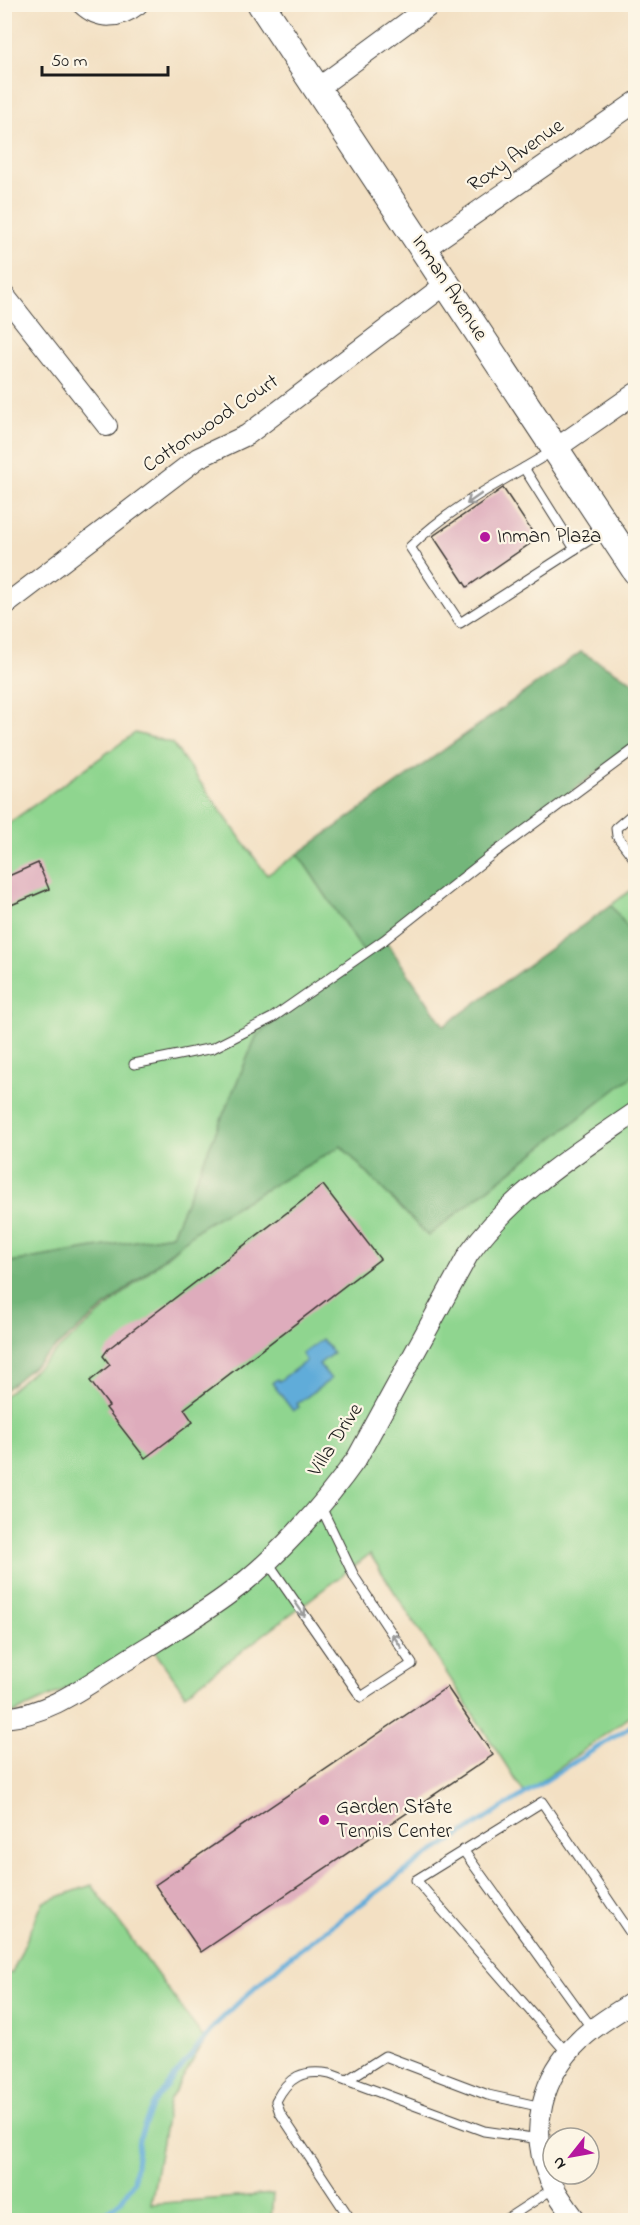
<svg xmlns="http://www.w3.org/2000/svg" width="640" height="2225" font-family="'Indie Flower',sans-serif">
  <rect width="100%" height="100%" fill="#fcf5e5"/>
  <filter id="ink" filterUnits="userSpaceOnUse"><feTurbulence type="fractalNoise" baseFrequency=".0167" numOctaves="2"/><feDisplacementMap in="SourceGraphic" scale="12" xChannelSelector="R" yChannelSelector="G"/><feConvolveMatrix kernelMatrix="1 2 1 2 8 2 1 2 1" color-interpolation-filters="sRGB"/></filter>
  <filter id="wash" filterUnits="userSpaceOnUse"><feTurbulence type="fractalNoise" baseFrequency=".008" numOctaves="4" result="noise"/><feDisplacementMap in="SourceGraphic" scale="24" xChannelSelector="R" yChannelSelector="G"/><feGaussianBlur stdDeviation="1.35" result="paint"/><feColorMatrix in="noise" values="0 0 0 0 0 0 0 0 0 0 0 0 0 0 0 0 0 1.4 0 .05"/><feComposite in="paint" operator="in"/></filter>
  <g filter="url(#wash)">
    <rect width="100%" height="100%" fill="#f3e0c3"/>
    <g fill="#8fd58f" stroke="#567856" stroke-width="1.5">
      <path d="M135,733L172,743L267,875L298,854L365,954L257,1035L172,1235L5,1263V826Z"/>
      <path d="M635,887V938L611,905Z"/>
      <path d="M635,1074V1713L524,1793L370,1554L185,1694L153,1649L5,1717L4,1396L202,1226L341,1146L428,1236Z"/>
      <path d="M92,1885L205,2040L169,2101L151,2204L273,2194L271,2220H5V1974L12,1973L43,1902Z"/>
    </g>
    <path fill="#73b67a" stroke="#48694b" stroke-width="1.5" d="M581,652L635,683V743L383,937L444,1026L611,905L635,938V1074L428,1236L341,1146L202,1226L5,1390V1263L172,1235L257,1035L365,954L298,854Z"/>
    <g fill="#60acd9" stroke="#3e647a" stroke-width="1.5">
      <path d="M5,964L10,1016L5,1017H4Z"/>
      <path d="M322,1339L333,1353L319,1364L331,1379L297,1404L299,1407L293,1411L272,1383L277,1379L279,1381L306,1361L302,1354Z"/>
    </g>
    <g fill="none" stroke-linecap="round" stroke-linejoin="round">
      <path stroke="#60acd9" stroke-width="5" d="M97,2220L121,2201L134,2181L139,2139L153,2104L215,2025L237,2004L287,1959L422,1859L636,1723"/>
    </g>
    <g id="blocks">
      <g fill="#deacbc">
        <path d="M503,488L537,539L467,587L433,536Z"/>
        <path d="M38,863L49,889L4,908V878Z"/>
        <path d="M323,1185L380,1259L184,1409L193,1422L145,1458L106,1408L109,1406L90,1381L110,1365L103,1356L108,1349Z"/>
        <path d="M447,1687L493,1755L201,1952L155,1885Z"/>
      </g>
    </g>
  </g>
  <g filter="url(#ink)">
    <use href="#blocks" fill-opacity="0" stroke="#3c3935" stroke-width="1.5"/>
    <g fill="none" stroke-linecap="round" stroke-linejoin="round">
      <g stroke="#3c3935" stroke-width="11">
        <g id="lane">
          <path d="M553,451L524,468L575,549L605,530"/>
          <path d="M524,468C485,490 442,515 410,547L460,623L575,549"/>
          <path d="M636,811L616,828L617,836L636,861"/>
          <path d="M134,1064L213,1048L272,1018L384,940L494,853L636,748"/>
          <path d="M267,1561L361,1697L412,1664L355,1578L320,1505"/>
          <path d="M463,1850L593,2030"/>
          <path d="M567,2053L416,1880L542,1802L636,1941"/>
          <path d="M347,2080L385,2056L488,2095L542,2107"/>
          <path d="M351,2220L280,2113L276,2101C288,2077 303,2069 330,2074L484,2131L540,2139"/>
          <path d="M505,2220L554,2188"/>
        </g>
      </g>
      <g stroke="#3c3935" stroke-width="22">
        <g id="street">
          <path d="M82,4C100,21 120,18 138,4"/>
          <path d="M318,88L432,4"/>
          <path d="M424,249L636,102"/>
          <path d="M4,295L107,426"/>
          <path d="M555,449L636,393"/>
          <path d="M4,606L198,458L247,435L446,284"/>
          <path d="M4,1718C50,1714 85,1686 122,1663C157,1641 193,1620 226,1596C274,1562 323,1506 357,1458L468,1255C512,1193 575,1154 636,1112"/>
          <path d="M576,2220C566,2207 556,2193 549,2178C528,2129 542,2076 580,2040C596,2024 617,2013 636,2000"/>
        </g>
      </g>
      <g stroke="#3c3935" stroke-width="29">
        <path id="secondary" d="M261,4L636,571"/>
      </g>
      <use href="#lane" stroke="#fff" stroke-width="9"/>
      <use href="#street" stroke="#fff" stroke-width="20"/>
      <use href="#secondary" stroke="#fff" stroke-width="27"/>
    </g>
    <defs><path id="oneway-shaft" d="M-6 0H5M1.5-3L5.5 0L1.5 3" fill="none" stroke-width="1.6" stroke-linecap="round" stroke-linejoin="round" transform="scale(1.5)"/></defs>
    <g stroke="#999">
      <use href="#oneway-shaft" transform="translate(474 499) rotate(145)"/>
      <use href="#oneway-shaft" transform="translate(300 1609) rotate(55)"/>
      <use href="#oneway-shaft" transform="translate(397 1641) rotate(-124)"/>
    </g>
  </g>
  <g fill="#b5179e" stroke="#fcf5e5" stroke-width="2">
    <circle cx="485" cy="537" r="6"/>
    <circle cx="324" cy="1820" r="6"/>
  </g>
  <g text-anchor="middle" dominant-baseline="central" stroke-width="4.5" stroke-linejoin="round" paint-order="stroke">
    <g font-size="21" fill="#1c1c1c" stroke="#fcf5e5">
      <text transform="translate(516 156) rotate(-35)">Roxy Avenue</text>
      <text transform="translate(449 288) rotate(57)">Inman Avenue</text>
      <text transform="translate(211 424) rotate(-34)">Cottonwood Court</text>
      <text transform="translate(336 1440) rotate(-57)">Villa Drive</text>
    </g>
    <g font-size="21" fill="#1c1c1c" stroke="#fcf5e5" text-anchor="start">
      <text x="497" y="537">Inman Plaza</text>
      <text x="336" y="1808">Garden State<tspan x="336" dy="24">Tennis Center</tspan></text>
    </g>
  </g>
  <rect width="640" height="2225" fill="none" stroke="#fcf5e5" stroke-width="24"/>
  <g transform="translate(571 2156) rotate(239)"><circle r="28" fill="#fcf5e5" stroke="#a29e95" stroke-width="1.5"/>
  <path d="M0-4.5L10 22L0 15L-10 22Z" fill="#b5179e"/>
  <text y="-9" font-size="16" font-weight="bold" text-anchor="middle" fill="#1c1c1c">N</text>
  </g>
  <path d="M42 66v9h126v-9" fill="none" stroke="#1c1c1c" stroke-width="3"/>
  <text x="51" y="66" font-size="18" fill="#1c1c1c" stroke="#fcf5e5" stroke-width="4.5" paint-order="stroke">50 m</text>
</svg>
